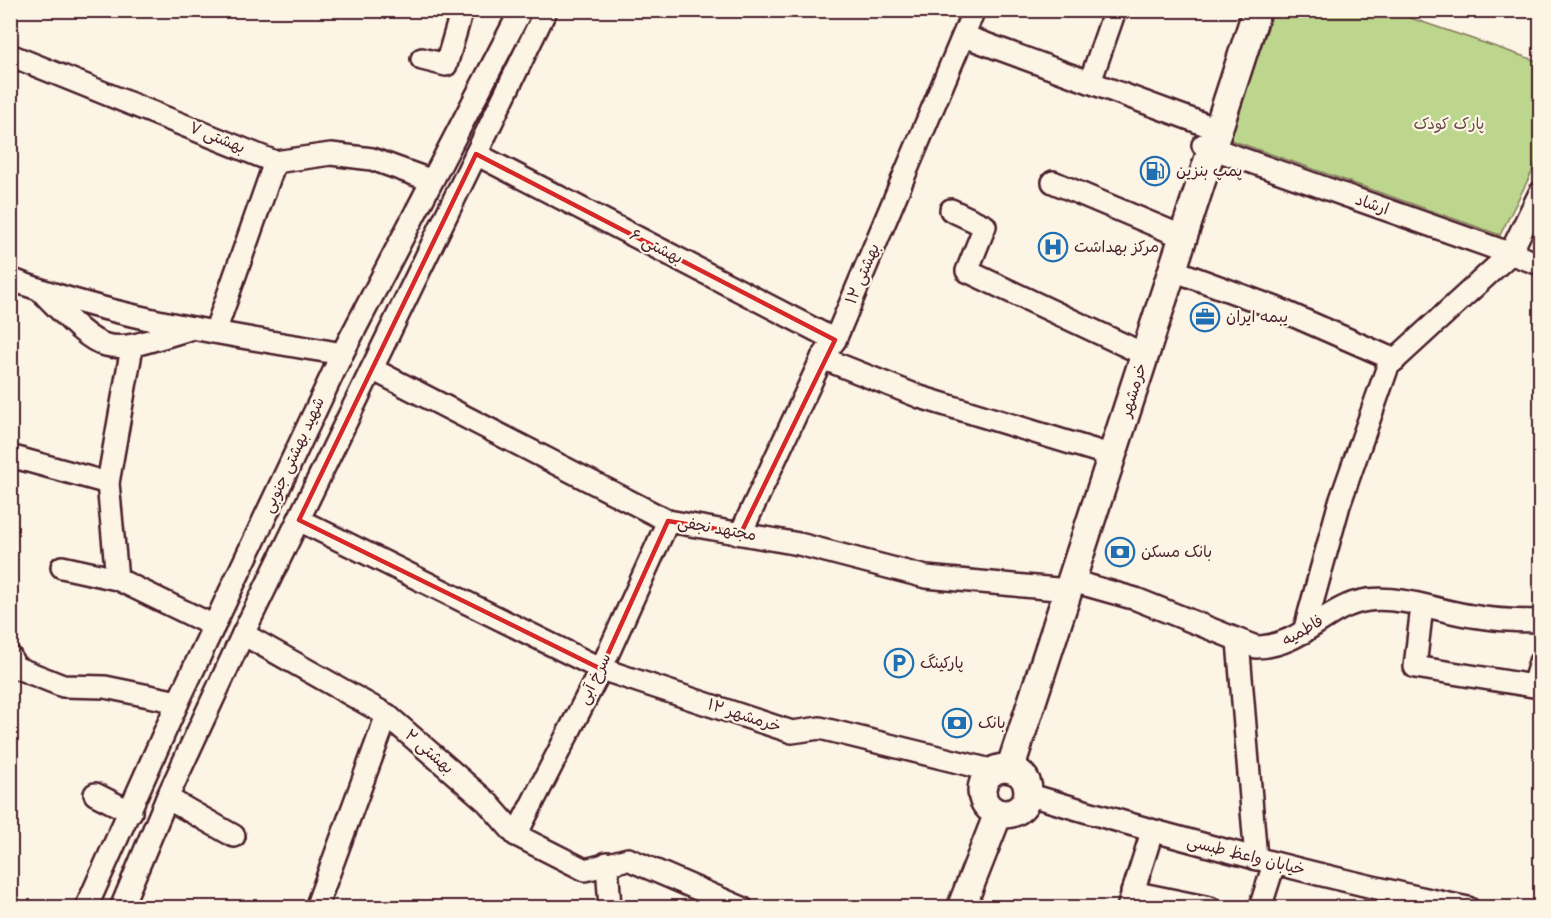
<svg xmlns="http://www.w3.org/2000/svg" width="1551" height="918" font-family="'Balsamiq Sans','Playpen Sans Arabic',sans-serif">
  <rect width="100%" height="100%" fill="#fcf5e5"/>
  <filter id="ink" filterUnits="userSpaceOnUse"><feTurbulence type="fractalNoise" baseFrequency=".0167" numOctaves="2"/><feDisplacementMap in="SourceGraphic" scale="12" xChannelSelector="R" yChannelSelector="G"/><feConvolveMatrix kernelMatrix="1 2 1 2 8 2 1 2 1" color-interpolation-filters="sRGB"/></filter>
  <g filter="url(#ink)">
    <path fill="#bdd68d" stroke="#847a5c" stroke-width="1.5" d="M1274,11H1390L1540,62V156L1500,235L1228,139Z"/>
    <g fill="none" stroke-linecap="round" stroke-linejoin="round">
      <g stroke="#4a1f2b" stroke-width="26">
        <g id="minor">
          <path d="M964,36L1209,126"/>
          <path d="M10,55L275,162L331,154L372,159L430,180"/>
          <path d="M422,59L446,65L462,10"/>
          <path d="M1090,82L1115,10"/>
          <path d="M1203,145L1540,264"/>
          <path d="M476,154L835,340"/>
          <path d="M1053,182L1174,233"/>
          <path d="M951,210L985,226L967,271L1135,350"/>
          <path d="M1173,270L1276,308L1395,360"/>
          <path d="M10,279C116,319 231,335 342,354"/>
          <path d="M40,290C108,359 101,356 193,328"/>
          <path d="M215,332L275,162"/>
          <path d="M822,358L920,397L1100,452"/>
          <path d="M372,369L668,521L799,544L926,577L1057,589"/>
          <path d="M10,456L108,483"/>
          <path d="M299,520L601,669L792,732L820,728L995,771"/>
          <path d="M741,533L822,358L835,340L974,10"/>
          <path d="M62,567L117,579L214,626"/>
          <path d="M117,579L108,483L132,347"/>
          <path d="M1072,581L1136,599L1256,647C1304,646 1324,606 1368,600C1403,596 1438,611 1472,616C1494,620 1518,621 1540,621"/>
          <path d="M1422,606L1415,667L1533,686L1540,662"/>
          <path d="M1304,632L1339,505L1388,366L1510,254L1540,193"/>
          <path d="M243,634L387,715L487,802L516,835L585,870L628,859L742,908"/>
          <path d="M1238,641L1256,859"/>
          <path d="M10,656L15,667L63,686L105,687L178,702"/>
          <path d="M95,794L131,812"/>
          <path d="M1027,794C1173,838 1319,877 1468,908"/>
          <path d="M167,798L234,836"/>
          <path d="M516,835L601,669L668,521"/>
          <path d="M607,863L610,908"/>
          <path d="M1132,892L1210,908"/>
          <path d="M86,908L178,702L342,354L521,10"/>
          <path d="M121,908L167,798L243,634L546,10"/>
          <path d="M316,908L387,715"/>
          <path d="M1128,908L1152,832"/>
          <path d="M1260,908L1274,864"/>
        </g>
      </g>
      <g stroke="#4a1f2b" stroke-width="32">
        <g id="major">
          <circle cx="1005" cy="791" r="23"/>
          <path d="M1010,769L1257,10"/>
          <path d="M961,908L998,814"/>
        </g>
      </g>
      <use href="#minor" stroke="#fcf5e5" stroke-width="21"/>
      <use href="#major" stroke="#fcf5e5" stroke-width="27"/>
    </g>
  </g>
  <path fill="none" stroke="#d62828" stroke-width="4.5" stroke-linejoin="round" d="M476,154L835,340L741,533L668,521L601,669L299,520Z"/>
  <defs>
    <g id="fuel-ring" transform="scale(1.5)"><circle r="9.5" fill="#fcf5e5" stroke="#1f6fb2" stroke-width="1.5"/><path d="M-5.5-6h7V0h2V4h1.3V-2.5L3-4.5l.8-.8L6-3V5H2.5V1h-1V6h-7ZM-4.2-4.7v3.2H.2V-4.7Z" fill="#1f6fb2"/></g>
    <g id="hospital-ring" transform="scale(1.5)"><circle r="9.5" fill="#fcf5e5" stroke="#1f6fb2" stroke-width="1.5"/><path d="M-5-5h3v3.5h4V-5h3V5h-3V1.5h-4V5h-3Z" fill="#1f6fb2"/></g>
    <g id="office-ring" transform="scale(1.5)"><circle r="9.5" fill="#fcf5e5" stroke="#1f6fb2" stroke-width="1.5"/><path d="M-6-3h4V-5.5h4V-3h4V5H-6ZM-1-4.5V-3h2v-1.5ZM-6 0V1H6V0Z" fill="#1f6fb2"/></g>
    <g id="bank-ring" transform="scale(1.5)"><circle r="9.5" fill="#fcf5e5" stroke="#1f6fb2" stroke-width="1.5"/><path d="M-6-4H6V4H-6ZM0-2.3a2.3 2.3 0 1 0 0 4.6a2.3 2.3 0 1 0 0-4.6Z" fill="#1f6fb2"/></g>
    <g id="parking-ring" transform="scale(1.5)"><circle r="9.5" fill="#fcf5e5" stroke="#1f6fb2" stroke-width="1.5"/><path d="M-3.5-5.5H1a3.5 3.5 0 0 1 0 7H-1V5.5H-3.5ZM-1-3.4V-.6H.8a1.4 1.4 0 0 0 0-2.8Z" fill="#1f6fb2"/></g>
  </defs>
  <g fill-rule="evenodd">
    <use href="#fuel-ring" x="1155" y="171"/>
    <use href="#hospital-ring" x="1053" y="247"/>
    <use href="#office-ring" x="1205" y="317"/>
    <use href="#bank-ring" x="1120" y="552"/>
    <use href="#parking-ring" x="899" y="663"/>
    <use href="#bank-ring" x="957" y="723"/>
  </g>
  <g text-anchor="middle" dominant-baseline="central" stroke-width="4.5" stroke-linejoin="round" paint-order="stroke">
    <g font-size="16" fill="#674d44" stroke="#fcf5e5">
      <text x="1449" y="124">پارک کودک</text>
    </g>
    <g font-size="16" fill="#4a1f2b" stroke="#fcf5e5">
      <text transform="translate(217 138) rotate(22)">بهشتی ۷</text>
      <text transform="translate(1372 205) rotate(19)">ارشاد</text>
      <text transform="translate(656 247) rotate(27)">بهشتی ۶</text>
      <text transform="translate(863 274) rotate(-67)">بهشتی ۱۲</text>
      <text transform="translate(1134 390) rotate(-73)">خرمشهر</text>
      <text transform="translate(294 455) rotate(-65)">شهید بهشتی جنوبی</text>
      <text transform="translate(717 529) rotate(10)">مجتهد نجفی</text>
      <text transform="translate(1303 631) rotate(-30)">فاطمیه</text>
      <text transform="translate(595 679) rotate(-64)">سرخ آبی</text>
      <text transform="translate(744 716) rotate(18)">خرمشهر ۱۲</text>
      <text transform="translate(429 752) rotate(41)">بهشتی ۲</text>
      <text transform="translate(1246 856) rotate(14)">خیابان واعظ طبسی</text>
    </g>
    <g font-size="16" fill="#4a1f2b" stroke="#fcf5e5" text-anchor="start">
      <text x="1176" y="171">پمپ بنزین</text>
      <text x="1074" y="247">مرکز بهداشت</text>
      <text x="1226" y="317">یبمه ایران</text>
      <text x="1141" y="552">بانک مسکن</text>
      <text x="920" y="663">پارکینگ</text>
      <text x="978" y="723">بانک</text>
    </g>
  </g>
  <rect width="1551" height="918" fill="none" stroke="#fcf5e5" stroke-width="36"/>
  <rect x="18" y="18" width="1515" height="882" fill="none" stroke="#4a1f2b" stroke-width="2" filter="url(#ink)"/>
</svg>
